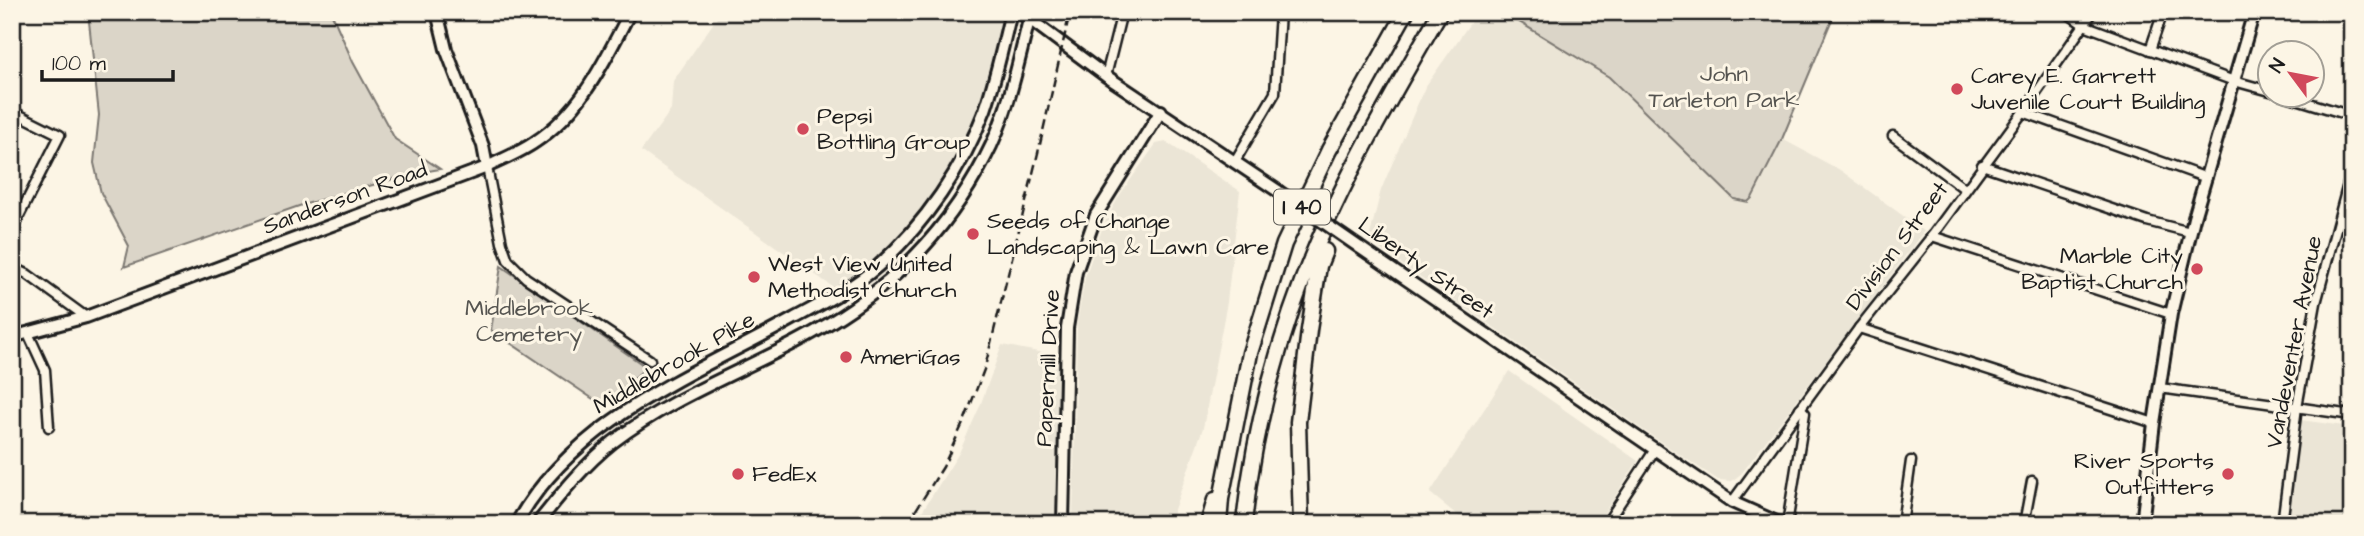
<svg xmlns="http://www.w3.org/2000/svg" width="2364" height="536" font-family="'Architects Daughter',sans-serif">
  <rect width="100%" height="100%" fill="#fcf5e5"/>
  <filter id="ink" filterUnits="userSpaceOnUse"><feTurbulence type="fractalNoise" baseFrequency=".0143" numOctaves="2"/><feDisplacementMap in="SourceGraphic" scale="14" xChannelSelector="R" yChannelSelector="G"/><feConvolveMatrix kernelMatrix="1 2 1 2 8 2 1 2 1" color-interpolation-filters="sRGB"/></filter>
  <g filter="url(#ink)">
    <g fill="#ebe5d6">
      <path d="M721,12H999L1001,17V30L981,105L962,149L943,184L917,217L885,252L837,290L641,151L671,110L673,81Z"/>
      <path d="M1485,12H1503L1609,77L1734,199L1752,198L1782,139L1840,170L1924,231L1742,473L1732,481L1718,480L1668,447L1371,243L1369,239L1381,190L1425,87L1473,19Z"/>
      <path d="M1166,142L1240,191L1227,302L1203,428L1171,518L1073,515L1077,323L1085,277L1103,226L1119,196L1156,144Z"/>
      <path d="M1002,345L1060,356L1056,524H914L959,453L980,406Z"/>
      <path d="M1509,371L1638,461L1597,524H1468L1430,493Z"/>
      <path d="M2300,420L2352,427V524H2287Z"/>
    </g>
    <g fill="#dbd5c8" stroke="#7c7872" stroke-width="2">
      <path d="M88,12H331L353,62L395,139L440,169L411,174L299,206L124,267L129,246L101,193L94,163L99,115Z"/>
      <path d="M1503,12H1835L1782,139L1752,198L1748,202L1734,199L1609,77Z"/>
      <path d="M501,266L646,367L605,407L491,330Z"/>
    </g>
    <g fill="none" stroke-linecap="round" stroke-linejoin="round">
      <g stroke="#1c1c1c" stroke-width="13">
        <g id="street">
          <path d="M2066,12L2084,25L2234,81L2270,91"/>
          <path d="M2150,50L2163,12"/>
          <path d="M1106,76L1122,12"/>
          <path d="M2280,94L2352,116"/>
          <path d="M12,111L60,135L12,230"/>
          <path d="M2023,112L2207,178"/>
          <path d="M1893,136L1965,189"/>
          <path d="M1235,161L1275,93L1280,12"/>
          <path d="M1982,165L2147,221L2190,232"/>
          <path d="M487,167L502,243L508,260L526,278L650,360"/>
          <path d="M1932,236L2171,314"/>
          <path d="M12,267L27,274L86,317"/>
          <path d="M1859,328L2154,423"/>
          <path d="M28,333L45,370L49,427"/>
          <path d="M2160,388L2352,415"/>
          <path d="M1732,502L1859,328L1932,236L2023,112L2093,12"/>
          <path d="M1606,524L1654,451"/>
          <path d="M1787,524L1805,413L1800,408"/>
          <path d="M1902,524L1911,461"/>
          <path d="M2024,524L2032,481"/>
          <path d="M2282,524L2297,407L2316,303L2352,169"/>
        </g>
      </g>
      <g stroke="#1c1c1c" stroke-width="16">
        <g id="secondary">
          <path d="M437,12L446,49L483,146L487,167"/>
          <path d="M1020,12L1106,76L1278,191"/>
          <path d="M1359,247L1732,502L1781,524"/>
          <path d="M12,337L86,317L487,167C503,159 521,152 535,142C582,111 605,60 630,12"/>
          <path d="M516,524C574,419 694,374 793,319C823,303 853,288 878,266C925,224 963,168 985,110C996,78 1003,45 1011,12"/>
          <path d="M537,524C560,495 584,465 613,442C686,386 778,360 853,308C909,270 954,218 985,158C1009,113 1018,62 1031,12"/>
          <path d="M1063,524L1067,328L1076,272L1096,215L1161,111"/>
          <path d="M2142,524L2154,423L2171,314L2194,218L2254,12"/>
        </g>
      </g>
      <g stroke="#1c1c1c" stroke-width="19">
        <g id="highway">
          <path d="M1208,524L1215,500"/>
          <path d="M1219,524L1221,499L1250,353L1284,244L1329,150L1406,12"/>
          <path d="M1244,524C1253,430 1281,328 1318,242C1352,163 1397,87 1440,12"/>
          <path d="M1301,524L1298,422L1309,330L1319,266L1325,251"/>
        </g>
      </g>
      <use href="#street" stroke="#fcf5e5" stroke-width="8"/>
      <use href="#secondary" stroke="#fcf5e5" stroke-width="10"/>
      <use href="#highway" stroke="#fcf5e5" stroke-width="14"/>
      <path stroke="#1c1c1c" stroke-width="2.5" stroke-dasharray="10 5" stroke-linecap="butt" d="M907,524L943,467L965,419L985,367L1038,153L1070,12"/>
      <g stroke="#1c1c1c" stroke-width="16" stroke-linecap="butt">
        <path id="secondary-bridge" d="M1278,191L1359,247"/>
      </g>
      <use href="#secondary-bridge" stroke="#fcf5e5" stroke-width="10"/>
    </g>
  </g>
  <g fill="#d1495b" stroke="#fcf5e5" stroke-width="2.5">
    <circle cx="1957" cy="89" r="7"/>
    <circle cx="803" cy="129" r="7"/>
    <circle cx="973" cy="234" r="7"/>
    <circle cx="2197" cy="269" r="7"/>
    <circle cx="754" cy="277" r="7"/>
    <circle cx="846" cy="357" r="7"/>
    <circle cx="738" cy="474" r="7"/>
    <circle cx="2228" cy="474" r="7"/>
  </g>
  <g text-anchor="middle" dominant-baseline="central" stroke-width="6" stroke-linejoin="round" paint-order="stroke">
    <rect fill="#fcf5e5" stroke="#5f5d58" stroke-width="2" x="1274" y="189.5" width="56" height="35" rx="5"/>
    <g font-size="21" font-weight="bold" fill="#1c1c1c">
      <text x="1302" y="207">I 40</text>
    </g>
    <g font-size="23" fill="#555450" stroke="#fcf5e5">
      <text x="1724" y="74">John<tspan x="1724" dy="26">Tarleton Park</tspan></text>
      <text x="529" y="308">Middlebrook<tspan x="529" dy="26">Cemetery</tspan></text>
    </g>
    <g font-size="23" fill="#1c1c1c" stroke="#fcf5e5" text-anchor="start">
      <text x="1971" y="76">Carey E. Garrett<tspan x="1971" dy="26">Juvenile Court Building</tspan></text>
      <text x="817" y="116">Pepsi<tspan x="817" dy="26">Bottling Group</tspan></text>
      <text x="987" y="221">Seeds of Change<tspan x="987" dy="26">Landscaping &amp; Lawn Care</tspan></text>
      <text x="2183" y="256" text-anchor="end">Marble City<tspan x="2183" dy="26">Baptist Church</tspan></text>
      <text x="768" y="264">West View United<tspan x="768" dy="26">Methodist Church</tspan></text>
      <text x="860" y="357">AmeriGas</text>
      <text x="2214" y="461" text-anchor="end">River Sports<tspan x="2214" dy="26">Outfitters</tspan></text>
      <text x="752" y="474">FedEx</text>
    </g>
    <g font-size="23" fill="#1c1c1c" stroke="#fcf5e5">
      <text transform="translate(345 198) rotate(-20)">Sanderson Road</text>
      <text transform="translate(1897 246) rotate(-53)">Division Street</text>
      <text transform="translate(1426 268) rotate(35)">Liberty Street</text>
      <text transform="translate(2294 342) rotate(-79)">Vandeventer Avenue</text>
      <text transform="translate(674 363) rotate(-30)">Middlebrook Pike</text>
      <text transform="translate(1048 368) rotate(-87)">Papermill Drive</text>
    </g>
  </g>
  <rect width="2364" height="536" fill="none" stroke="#fcf5e5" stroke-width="42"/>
  <rect x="21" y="21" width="2322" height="494" fill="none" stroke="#1c1c1c" stroke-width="2.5" filter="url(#ink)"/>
  <g transform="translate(2291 74) rotate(302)"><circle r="33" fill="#fcf5e5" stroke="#a29e95" stroke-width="2"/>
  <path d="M0-5L12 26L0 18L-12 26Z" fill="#d1495b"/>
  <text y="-10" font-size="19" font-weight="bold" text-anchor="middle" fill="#1c1c1c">N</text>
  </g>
  <path d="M42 70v10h131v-10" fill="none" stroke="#1c1c1c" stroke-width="3.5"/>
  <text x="52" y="70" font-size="21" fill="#1c1c1c" stroke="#fcf5e5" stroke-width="5" paint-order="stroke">100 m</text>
</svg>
